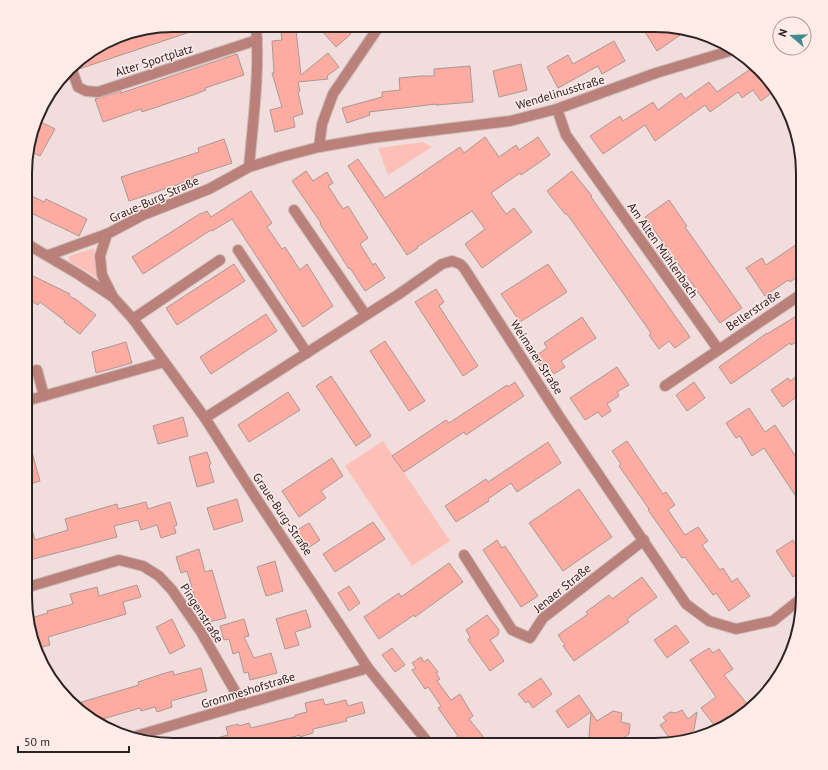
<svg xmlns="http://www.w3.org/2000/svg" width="828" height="770" font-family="'PT Sans',sans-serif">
  <rect width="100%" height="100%" fill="#f1dddb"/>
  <g fill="#fdc0b8">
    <path d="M423,142L432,147L388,175L378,148Z"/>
    <path d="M94,248L98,278L69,261V256Z"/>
    <path d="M383,441L450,541L412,566L345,466Z"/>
  </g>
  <g fill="#feaba2" stroke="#aa9795">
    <path d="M173,25H204L205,27L79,69L75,62L125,33Z"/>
    <path d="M317,25H343L351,34L336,47Z"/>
    <path d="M654,25H665L686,31L657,51L645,32Z"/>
    <path d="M296,30L301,75L328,53L339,67L327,76L328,79L298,82L300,91L298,92L303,114L293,117L295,127L275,132L270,110L282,107L272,73H274L272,41L282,40L281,32Z"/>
    <path d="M614,41L625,61L602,74L598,66L558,88L547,67L568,55L573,64Z"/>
    <path d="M237,54L244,75L205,88L206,90L193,95L142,112L141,109L103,122L95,99L121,91V93Z"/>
    <path d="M521,64L527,90L499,97L493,71Z"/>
    <path d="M470,66L473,102L436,105V104L369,112L370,115L347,123L342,108L382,97V92L400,90L399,78L421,76H434V69Z"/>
    <path d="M752,68L762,81L767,78L775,90L761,101L753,90L742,98L738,92L710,112L705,105L655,141L645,125L603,154L590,136L620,116L623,121L653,102L658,110L681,93L685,99L709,82L717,92Z"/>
    <path d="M37,120L55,129L40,156L28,150V145Z"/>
    <path d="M485,137L499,157L516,145L519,150L538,137L550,155L521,175L520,173L491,193L506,214L514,208L532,232L482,268L465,244L485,229L472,211L417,247L418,248L407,255L348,166L358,159L385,198L460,147L464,153Z"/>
    <path d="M224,139L232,163L193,176L194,179L129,201L121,177L199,152L198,148Z"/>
    <path d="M306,171L313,181L327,172L333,183L328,186L343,209L348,206L368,238L360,244L373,265L375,263L385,278L365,291L350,268L349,269L320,224L321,223L292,181Z"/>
    <path d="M572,171L592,196L591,197L690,337L675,348L669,341L659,349L649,335L651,333L592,249L567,214H565L547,191Z"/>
    <path d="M251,191L272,223L267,227L282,249L285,247L300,270L307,264L333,306L303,327L232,219L212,231L211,230L143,274L132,257L201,213V214L207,211L211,217Z"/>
    <path d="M28,194L44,202L46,199L87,219L79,236L27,211Z"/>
    <path d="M669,200L687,226L685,227L742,308L720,323L645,217Z"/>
    <path d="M803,240V273L790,282L788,280L765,296L746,268L762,258L766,265Z"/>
    <path d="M234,264L245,281L177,325L166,308Z"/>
    <path d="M548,264L567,292L520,322L501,294Z"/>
    <path d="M27,273L70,294L69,296L77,300L96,315L80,334L64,322L65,321L40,302L38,305L27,299Z"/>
    <path d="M436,289L444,302L439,306L478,366L463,376L415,302Z"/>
    <path d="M803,312V338L791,345L790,343L731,384L719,367L767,333V334Z"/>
    <path d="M266,314L277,331L211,374L200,357Z"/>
    <path d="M582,317L596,338L561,361L565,367L554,374L548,366L543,370L534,357L547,348L544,343Z"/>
    <path d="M385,341L425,401L409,411L370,351Z"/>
    <path d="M126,342L132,363L96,373L92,352Z"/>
    <path d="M617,367L629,385L617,392L619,396L607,404L611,411L602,417L598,412L585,420L570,398Z"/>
    <path d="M803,372V395H799L783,407L771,390L788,378L790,381Z"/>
    <path d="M331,376L371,436L356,446L316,386Z"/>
    <path d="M515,382L524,396L466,435L464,432L404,472L392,456L446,420L449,423L507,385L508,387Z"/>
    <path d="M694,382L705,398L687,411L676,395Z"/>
    <path d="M288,392L300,410L249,442L238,425Z"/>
    <path d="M749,408L765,432L775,425L798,460L803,457V490L795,495L764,448L752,456L740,436L736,438L726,423Z"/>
    <path d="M183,417L188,436L158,444L153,426Z"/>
    <path d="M627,441L663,494L666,492L675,505L668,510L685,535L698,527L708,541L702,545L720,570L723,568L732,582L737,578L750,596L729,611L716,593L713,595L685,557L682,558L648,510L649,509L619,466L621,464L612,451Z"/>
    <path d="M548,442L561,463L517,492L511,483L488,499L489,501L456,522L445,506L486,479L488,482Z"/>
    <path d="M30,445L40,481L26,485V446Z"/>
    <path d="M207,452L211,464L209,465L214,482L197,487L189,457Z"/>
    <path d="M332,458L343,476L321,491L326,498L299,517L282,491Z"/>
    <path d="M579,489L612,537L563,571L529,523Z"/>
    <path d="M237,499L243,521L214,530L207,508Z"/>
    <path d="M146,502L148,509L170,502L177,525L174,526L176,533L161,538L157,525L141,530L138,520L114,526L117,537L26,561V519H29L35,540L68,530L65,519L117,504L118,509Z"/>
    <path d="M373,522L385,539L335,572L323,554Z"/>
    <path d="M309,523L320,540L308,548L297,530Z"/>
    <path d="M497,540L502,548L505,546L538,596L521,607L483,550Z"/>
    <path d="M793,540L803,555V570L793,577L776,551Z"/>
    <path d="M199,549L205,572L212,570L226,618L205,623L200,608H198L187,571L181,573L176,557Z"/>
    <path d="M275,561L283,591L266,596L257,567Z"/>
    <path d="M449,563L463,582L415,617L414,615L379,639L364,617L399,593L401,597Z"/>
    <path d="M642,577L657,597L627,619L629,622L574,661L563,646L565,645L558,635L588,614L586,612L609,595L612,599Z"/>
    <path d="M137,585L141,597L123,602L126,614L48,637L50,645L35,649L28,619L48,613L47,611L73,604L70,594L97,587L99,596Z"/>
    <path d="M349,586L360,603L349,611L338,593Z"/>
    <path d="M306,610L311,627L295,632L299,645L285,649L276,619Z"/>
    <path d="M487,615L499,630L498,635L490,640L504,661L490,671L468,640L470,637L466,630Z"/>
    <path d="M172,619L185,646L170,654L156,627Z"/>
    <path d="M244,619L249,636L244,637L254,658L271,653L277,673L250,680L248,672L244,673L239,652L233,654L229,639L224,640L220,626Z"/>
    <path d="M676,625L689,642L667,658L654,640Z"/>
    <path d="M392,648L405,665L395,672L382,655Z"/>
    <path d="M709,648L713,653L719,649L733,669L724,675L751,709L718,730L701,708L716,697L690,660Z"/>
    <path d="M421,657L424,662L428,659L438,672L436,673L440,679L437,681L451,700L460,694L473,716L469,719L490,745H447L458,736L438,708L441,706L428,687L425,689L412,670L416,668L412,663Z"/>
    <path d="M201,668L207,691L171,701L172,707L157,712L155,707L141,711L140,708L96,721L75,704L139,685L138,682L162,674L173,671L174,675Z"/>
    <path d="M541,678L552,694L533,708L528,701L526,703L518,694Z"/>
    <path d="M579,695L591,712L568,728L556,711Z"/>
    <path d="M323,699L325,705L346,700L348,706L362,702L365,713L346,718L347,721L313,729V733L300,737V735L275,742V745H205V741L228,735L226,727L238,724L239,726L249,723L251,728L295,717V715L307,712L305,703Z"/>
    <path d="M682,710L688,719L697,712L694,730L679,741L673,743L660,725L666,721L663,717L670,712L676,713Z"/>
    <path d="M613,711L622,713L621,722L630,724L629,734L614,745H595L589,736L591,712L597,721Z"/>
  </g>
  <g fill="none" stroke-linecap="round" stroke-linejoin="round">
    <g stroke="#cdbcba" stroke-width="12">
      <g id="minor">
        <path d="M71,67L78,87L86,91L98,92L257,40"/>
        <path d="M557,109L566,135L718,349"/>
        <path d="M319,147L322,124L333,94L380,25"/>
        <path d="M249,167C253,120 260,72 256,25"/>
        <path d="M294,210L365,314"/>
        <path d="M27,244L78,274L113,297L133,319L205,418L256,498L368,668L430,745"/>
        <path d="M238,250L307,353"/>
        <path d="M49,255L107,234"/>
        <path d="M113,297L102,275L100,256L107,234L143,215L209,189L249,167L281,157L319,147L371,138L510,121L557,109L656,73L733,50"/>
        <path d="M133,319L220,260"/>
        <path d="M27,373L37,370L44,396"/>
        <path d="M665,386L803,293"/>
        <path d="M26,401L164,362"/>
        <path d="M205,418L399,294L442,264L452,261L460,264L464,268L559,416L686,604L709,621L736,629L773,621L803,597"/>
        <path d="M464,555L512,630L530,638L543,618L644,540"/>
        <path d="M25,588L119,560L143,566L159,576L172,590L201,632L243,705"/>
        <path d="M136,736L368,668"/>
      </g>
    </g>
    <use href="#minor" stroke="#ba817a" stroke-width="10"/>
  </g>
  <g text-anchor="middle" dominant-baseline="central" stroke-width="3" stroke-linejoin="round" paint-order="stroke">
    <g font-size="12" fill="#2b2423" stroke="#ffebe8">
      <text transform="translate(154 60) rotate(-18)">Alter Sportplatz</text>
      <text transform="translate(560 92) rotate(-17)">Wendelinusstraße</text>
      <text transform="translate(154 199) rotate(-24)">Graue-Burg-Straße</text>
      <text transform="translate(663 250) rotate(55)">Am Alten Mühlenbach</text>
      <text transform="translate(753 310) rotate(-34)">Bellerstraße</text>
      <text transform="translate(537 357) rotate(57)">Weimarer Straße</text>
      <text transform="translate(283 514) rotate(56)">Graue-Burg-Straße</text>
      <text transform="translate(562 588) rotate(-39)">Jenaer Straße</text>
      <text transform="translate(202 613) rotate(57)">Pingenstraße</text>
      <text transform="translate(248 690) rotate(-17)">Grommeshofstraße</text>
    </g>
  </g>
  <path d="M0 0H828V770H0ZM173 32H655A141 141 0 0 1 796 173V597A141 141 0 0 1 655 738H173A141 141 0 0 1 32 597V173A141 141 0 0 1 173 32Z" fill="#ffebe8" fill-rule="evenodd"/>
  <path fill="none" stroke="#2b2423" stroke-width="2" d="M173 32H655A141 141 0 0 1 796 173V597A141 141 0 0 1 655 738H173A141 141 0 0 1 32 597V173A141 141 0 0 1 173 32Z"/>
  <g transform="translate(792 36) rotate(289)"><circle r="19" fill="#ffebe8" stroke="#aa9b99"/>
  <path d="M0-3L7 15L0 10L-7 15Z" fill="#41898e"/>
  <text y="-6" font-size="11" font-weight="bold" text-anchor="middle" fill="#2b2423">N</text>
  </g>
  <path d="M18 746v6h111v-6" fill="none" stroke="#2b2423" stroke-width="2"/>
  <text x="24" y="746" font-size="12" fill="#2b2423" stroke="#ffebe8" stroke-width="3" paint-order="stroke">50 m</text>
</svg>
